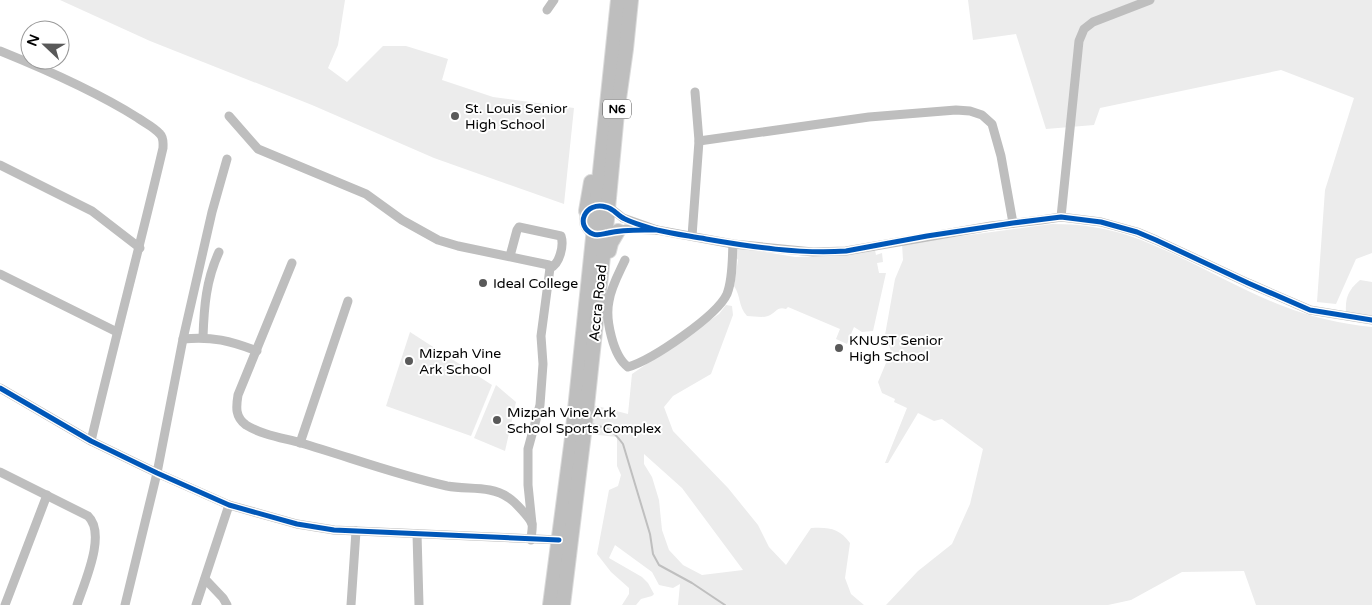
<svg xmlns="http://www.w3.org/2000/svg" width="1372" height="605" font-family="'Varela Round',sans-serif">
  <rect width="100%" height="100%" fill="#fff"/>
  <g fill="#ececec" fill-rule="evenodd">
    <path d="M60,0H345L338,45L328,68L347,82L383,46H406L448,59L442,80L493,97L574,108L564,204L434,158L312,105L150,41Z"/>
    <path d="M968,0H1372V253L1356,259L1336,304L1317,302L1325,190L1354,98L1281,70L1100,108L1094,125L1046,129L1016,34L973,40Z"/>
    <path d="M1052,224C1078,224 1102,227 1127,235C1181,253 1230,286 1283,306C1311,317 1342,324 1372,327V605H1256L1244,571L1182,572L1131,600L1108,605H886L918,571L952,544L970,504L983,449L942,419L934,421L918,413L888,463H885L907,408L894,402L895,399L882,393L878,382L891,351L885,335L895,279L903,260L902,244Z"/>
    <path d="M736,247L795,257L834,256L875,250L876,255L882,253L883,262L877,263L879,273H886L873,331L862,332L854,327L847,344L836,339L840,329L788,307L786,309C777,306 776,313 768,316C762,318 754,316 747,316C738,306 741,296 734,286L738,260L734,254Z"/>
    <path d="M1360,280L1372,282V316L1346,313C1345,298 1348,290 1360,280Z"/>
    <path d="M726,305L732,306L733,315L711,374L673,396L664,407L673,431L728,488L758,525L769,547L786,565L811,528C829,527 839,528 850,543L845,578L851,594L864,605H678L680,584L673,588L659,585L652,572L615,545L609,558L642,577L648,583L654,594L652,596L641,599L636,605H622L629,594V588L611,572L597,554L609,490L618,486L621,475L617,466V437L588,434L593,405L628,414L632,374L719,314ZM644,454L682,488L743,570L702,575L683,565L669,550L662,530L659,500L652,477L644,464Z"/>
    <path d="M410,332L492,385L471,436L386,406Z"/>
    <path d="M496,385L516,402L505,451L474,438Z"/>
  </g>
  <g fill="none" stroke-linecap="round" stroke-linejoin="round">
    <path stroke="#bfbfbf" stroke-width="2" d="M591,424C608,428 612,429 623,444L650,534L653,554L659,565L692,583L725,605"/>
    <g stroke="#dbdbdb" stroke-width="16">
      <g id="highway">
        <path d="M586,211L591,182"/>
        <path d="M609,251L611,243L618,231"/>
        <path d="M550,605L572,438L618,0"/>
        <path d="M563,605L585,425L607,219L617,113L626,49L631,0"/>
      </g>
    </g>
    <g stroke="#bebebe" stroke-width="9">
      <path d="M547,10L554,0"/>
      <path d="M0,51C47,70 95,91 138,118C145,123 154,127 160,134C164,138 163,143 163,148C140,246 114,343 91,441"/>
      <path d="M229,116L258,149L366,194L402,220L438,240L458,246L549,265L550,268"/>
      <path d="M699,141L869,117L956,110L970,111L982,115L992,124L1001,156L1013,223"/>
      <path d="M0,165L92,211L140,248"/>
      <path d="M604,206L609,207L623,218L657,230L733,244L813,252L846,251L991,226L1041,220L1061,217L1101,222L1137,232L1156,240L1248,283L1310,310L1372,320"/>
      <path d="M590,208C579,218 583,232 597,235"/>
      <path d="M1061,217L1079,41L1084,29L1093,22L1150,0"/>
      <path d="M613,232L626,229L657,230"/>
      <path d="M692,236L699,141L695,92"/>
      <path d="M510,256L517,230L519,227L561,236C564,245 560,264 550,268"/>
      <path d="M625,260C619,273 611,287 609,301C605,319 613,356 628,367C652,360 717,316 727,294C733,278 732,260 733,244"/>
      <path d="M292,263L238,395C236,407 235,417 246,425C262,435 283,438 301,443C349,457 397,475 447,486C468,490 491,485 509,498C515,502 530,518 532,524C533,528 531,535 531,540"/>
      <path d="M0,274L117,332"/>
      <path d="M203,337C204,307 206,280 219,252"/>
      <path d="M183,339C212,336 231,341 257,351"/>
      <path d="M0,388L91,441L157,473L229,505L297,524L334,530L559,540"/>
      <path d="M300,443L348,301"/>
      <path d="M0,472L88,516C107,534 84,583 77,605"/>
      <path d="M532,524L528,485V449L540,405L543,364L541,336L550,268"/>
      <path d="M417,534L419,605"/>
      <path d="M205,579L223,598L227,605"/>
      <path d="M5,605L47,495"/>
      <path d="M125,605L157,473L183,339L212,212L227,159"/>
      <path d="M196,605L229,505"/>
      <path d="M351,605L356,531"/>
    </g>
    <use href="#highway" stroke="#bebebe" stroke-width="14"/>
    <g stroke="#fff" stroke-width="8">
      <g id="cycleway">
        <path d="M657,230C640,230 624,229 608,233C603,234 598,236 593,234C574,226 585,201 606,207C613,208 618,216 625,219C635,224 647,227 657,230C673,234 690,236 706,239C752,247 799,254 846,251L927,236L1013,223L1061,217L1101,222L1137,232L1156,240L1248,283L1310,310L1372,320"/>
        <path d="M0,388L91,441L157,473L229,505L297,524L334,530L559,540"/>
      </g>
    </g>
    <use href="#cycleway" stroke="#0057b8" stroke-width="5"/>
  </g>
  <g fill="#595959" stroke="#fff" stroke-width="2">
    <circle cx="455" cy="116" r="5"/>
    <circle cx="483" cy="283" r="5"/>
    <circle cx="839" cy="348" r="5"/>
    <circle cx="409" cy="361" r="5"/>
    <circle cx="497" cy="420" r="5"/>
  </g>
  <g text-anchor="middle" dominant-baseline="central" stroke-width="4" stroke-linejoin="round" paint-order="stroke">
    <rect fill="#fff" stroke="#4c4c4c" stroke-width="1" x="603" y="99.5" width="28" height="19" rx="4"/>
    <g font-size="12" font-weight="bold" fill="#000">
      <text x="617" y="109">N6</text>
    </g>
    <g font-size="14" fill="#000" stroke="#fff" text-anchor="start">
      <text x="465" y="108">St. Louis Senior<tspan x="465" dy="16">High School</tspan></text>
      <text x="493" y="283">Ideal College</text>
      <text x="849" y="340">KNUST Senior<tspan x="849" dy="16">High School</tspan></text>
      <text x="419" y="353">Mizpah Vine<tspan x="419" dy="16">Ark School</tspan></text>
      <text x="507" y="412">Mizpah Vine Ark<tspan x="507" dy="16">School Sports Complex</tspan></text>
    </g>
    <g font-size="14" fill="#000" stroke="#fff">
      <text transform="translate(598 303) rotate(-84)">Accra Road</text>
    </g>
  </g>
  <g transform="translate(45 45) rotate(292)"><circle r="24" fill="#ffffff" stroke="#999999"/>
  <path d="M0-4L9 19L0 12L-9 19Z" fill="#595959"/>
  <text y="-8" font-size="14" font-weight="bold" text-anchor="middle" fill="#000000">N</text>
  </g>
</svg>
